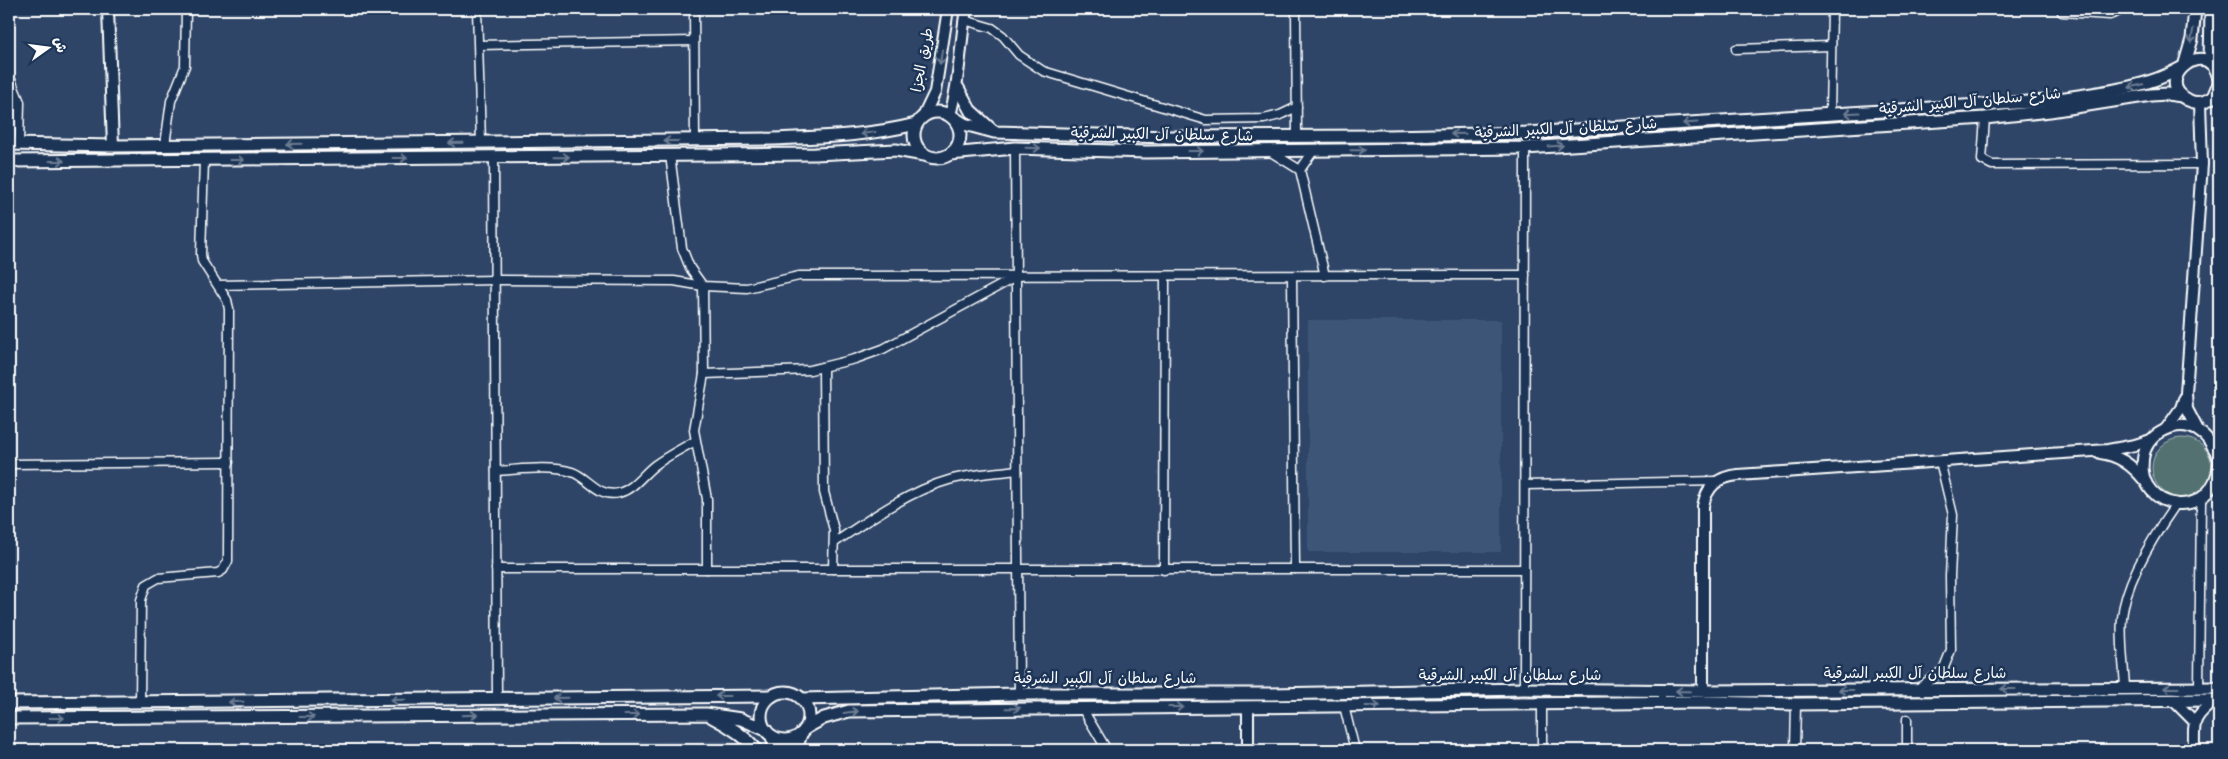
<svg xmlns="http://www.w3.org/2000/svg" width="2228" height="759" font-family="Kalam,'Playpen Sans Arabic',sans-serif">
  <rect width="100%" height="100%" fill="#2e4568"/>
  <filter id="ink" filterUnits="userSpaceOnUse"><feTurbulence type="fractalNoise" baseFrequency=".02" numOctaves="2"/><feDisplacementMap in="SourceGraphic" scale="10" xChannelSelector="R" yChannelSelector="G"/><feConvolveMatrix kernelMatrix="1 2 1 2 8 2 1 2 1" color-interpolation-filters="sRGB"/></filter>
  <g filter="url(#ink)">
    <g fill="#3e5477">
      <rect x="1308" y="320" width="193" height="232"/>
      <path d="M731,741L739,750H9V748L325,743Z"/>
    </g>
    <circle fill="#527171" stroke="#a8b8b8" cx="2182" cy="468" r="30"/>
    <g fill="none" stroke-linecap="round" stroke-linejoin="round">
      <g stroke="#fff" stroke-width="11">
        <g id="minor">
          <path d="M477,9L481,143"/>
          <path d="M694,9L695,141"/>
          <path d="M1296,9L1297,136"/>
          <path d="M2062,12L2110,15L2125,9"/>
          <path d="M964,20L992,28L1003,36L1019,55L1043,71L1206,120L1264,119L1280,115L1297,107"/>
          <path d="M479,45L694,41"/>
          <path d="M1736,49L1831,46"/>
          <path d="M9,75L20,102L19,144"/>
          <path d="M1830,114L1832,9"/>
          <path d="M1985,118L1982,160L1992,165L2202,164"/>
          <path d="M165,145L171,101L185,66L186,9"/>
          <path d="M1015,148L1019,694"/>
          <path d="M1271,152L1300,170L1325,276"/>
          <path d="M670,155L682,248L690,268L703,286L704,374L694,430L707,499V569"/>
          <path d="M494,158L497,699"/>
          <path d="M1300,170L1314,150"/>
          <path d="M1292,277L1295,569"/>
          <path d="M218,285L495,280L674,281L703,286L747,288L799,276L1525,275"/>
          <path d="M823,367L824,492L834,530L833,569"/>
          <path d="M704,374L810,370L855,359L883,349L1014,278"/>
          <path d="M9,464L229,462"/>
          <path d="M496,471C519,470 549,465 572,472C589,478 598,498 619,493C634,489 643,474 655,465C667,456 681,449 695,441"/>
          <path d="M1525,485L1717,481"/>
          <path d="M834,543C868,520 909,491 949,480C971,474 995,473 1017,470"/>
          <path d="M496,569H1524"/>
          <path d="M1164,570L1165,277"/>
          <path d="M2125,688C2124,665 2120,641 2122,618C2125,581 2155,534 2176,504"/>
          <path d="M2199,688L2201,499"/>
          <path d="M1524,689L1525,148"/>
          <path d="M1917,689L1943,670L1951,650L1950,576L1953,515L1940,461"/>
          <path d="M140,703L141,600L146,585L158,578L218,573L223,570L228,561L229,309L227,300L202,261L201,254L204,160"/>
          <path d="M1542,705V750"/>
          <path d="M1344,706L1355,750"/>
          <path d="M1082,708L1107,750"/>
          <path d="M1795,750L1796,704"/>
          <path d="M1907,750V719"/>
        </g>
      </g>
      <g stroke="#fff" stroke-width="14">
        <g id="tertiary">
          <path d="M108,9L113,146"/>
          <path d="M924,115L935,92L948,9"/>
          <path d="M950,115C960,80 960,45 966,9"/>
          <path d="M2166,429L2181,408L2184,399"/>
          <path d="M2198,430L2187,409L2186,393L2202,164L2200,103"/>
          <path d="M2100,453C2118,455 2133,466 2144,480"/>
          <path d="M2219,460C2210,434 2189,416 2161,432C2151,437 2144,448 2143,459C2136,512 2214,524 2219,463"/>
          <path d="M1703,691V506C1707,486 1718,477 1738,475L2108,450L2135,445L2151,440"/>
          <path d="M2174,701L2194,721"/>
          <path d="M1248,707V750"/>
          <path d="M2194,750C2194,722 2191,719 2214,701"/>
        </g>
      </g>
      <g stroke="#fff" stroke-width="15">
        <g id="secondary">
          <path d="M2185,63L2192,39L2195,9"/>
          <path d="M2210,63L2211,9"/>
          <path d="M2219,80C2211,32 2149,80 2188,100C2197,105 2205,102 2213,97L2219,83"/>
          <path d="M958,88L970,110L993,131"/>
          <circle cx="937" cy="135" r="23"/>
          <path d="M950,115L964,124L994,132L1169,137L1389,136L1526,133L2046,101C2092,93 2140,91 2181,68"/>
          <path d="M9,144L113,146L773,139C822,137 869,136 916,124"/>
          <path d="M950,154L1015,148L1146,152L1525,148L1985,118L2050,111L2151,95L2167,94L2182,96"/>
          <path d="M9,161L815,154L896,150L924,155"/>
          <circle cx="785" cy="716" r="24"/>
          <path d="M802,699L1019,694H1271L1524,689L1703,691L2219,688"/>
          <path d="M9,703L772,696"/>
          <path d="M712,717C730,726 744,735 757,750"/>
          <path d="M9,718L706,714L741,719L766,730"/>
          <path d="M806,728L824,718L849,711L1704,702L1796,704L2219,700"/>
          <path d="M772,736L775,750"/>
          <path d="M796,750L801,734"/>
        </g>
      </g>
      <use href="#minor" stroke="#1d3557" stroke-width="8"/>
      <use href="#tertiary" stroke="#1d3557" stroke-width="10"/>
      <use href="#secondary" stroke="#1d3557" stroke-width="11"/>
    </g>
    <defs><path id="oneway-shaft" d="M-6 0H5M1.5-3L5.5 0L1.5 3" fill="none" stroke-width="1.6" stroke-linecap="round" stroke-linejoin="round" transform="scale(1.25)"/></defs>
    <g stroke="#6c7c92">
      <use href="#oneway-shaft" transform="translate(2192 36) rotate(100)"/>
      <use href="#oneway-shaft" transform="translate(941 57) rotate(99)"/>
      <use href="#oneway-shaft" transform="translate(2136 86) rotate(166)"/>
      <use href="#oneway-shaft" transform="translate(1852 113) rotate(177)"/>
      <use href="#oneway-shaft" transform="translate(1690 123) rotate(176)"/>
      <use href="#oneway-shaft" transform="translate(868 133) rotate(172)"/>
      <use href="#oneway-shaft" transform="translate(1458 134) rotate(179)"/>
      <use href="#oneway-shaft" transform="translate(671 141) rotate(180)"/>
      <use href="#oneway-shaft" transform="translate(456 143) rotate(179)"/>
      <use href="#oneway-shaft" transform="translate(294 144) rotate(179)"/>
      <use href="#oneway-shaft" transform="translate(1556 146) rotate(-4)"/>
      <use href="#oneway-shaft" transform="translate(1033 148) rotate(2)"/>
      <use href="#oneway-shaft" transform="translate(1358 150) rotate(-1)"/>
      <use href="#oneway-shaft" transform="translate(1196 151)"/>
      <use href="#oneway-shaft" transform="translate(562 157) rotate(-1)"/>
      <use href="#oneway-shaft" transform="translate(400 158)"/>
      <use href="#oneway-shaft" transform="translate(237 160)"/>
      <use href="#oneway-shaft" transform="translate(57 161)"/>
      <use href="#oneway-shaft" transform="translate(2171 688) rotate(-180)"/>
      <use href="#oneway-shaft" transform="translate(2008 689) rotate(180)"/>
      <use href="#oneway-shaft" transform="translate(1846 690) rotate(180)"/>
      <use href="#oneway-shaft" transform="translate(1683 691) rotate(-179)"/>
      <use href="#oneway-shaft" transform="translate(723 696) rotate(180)"/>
      <use href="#oneway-shaft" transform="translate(561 698) rotate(179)"/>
      <use href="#oneway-shaft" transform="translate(398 700) rotate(179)"/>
      <use href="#oneway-shaft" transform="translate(236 702) rotate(179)"/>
      <use href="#oneway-shaft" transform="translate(1373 706)"/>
      <use href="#oneway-shaft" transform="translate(1176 707)"/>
      <use href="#oneway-shaft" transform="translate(1013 708) rotate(-1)"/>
      <use href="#oneway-shaft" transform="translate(851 712) rotate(-7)"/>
      <use href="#oneway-shaft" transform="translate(470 715) rotate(-2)"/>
      <use href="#oneway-shaft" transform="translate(632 715)"/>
      <use href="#oneway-shaft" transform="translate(307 717)"/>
      <use href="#oneway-shaft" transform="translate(57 718)"/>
    </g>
  </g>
  <g text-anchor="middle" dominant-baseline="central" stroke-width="5" stroke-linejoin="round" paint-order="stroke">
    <g font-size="15" fill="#fff" stroke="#1d3557">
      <text transform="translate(923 60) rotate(-79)">طريق الجزا</text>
      <text transform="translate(1970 102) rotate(-5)">شارع سلطان آل الكبير الشرقية</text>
      <text transform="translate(1566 129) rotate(-3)">شارع سلطان آل الكبير الشرقية</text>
      <text transform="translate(1162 135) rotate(1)">شارع سلطان آل الكبير الشرقية</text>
      <text x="1915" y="674">شارع سلطان آل الكبير الشرقية</text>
      <text x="1510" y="676">شارع سلطان آل الكبير الشرقية</text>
      <text x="1105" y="679">شارع سلطان آل الكبير الشرقية</text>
    </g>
  </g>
  <rect width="2228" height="759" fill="none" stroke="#1d3557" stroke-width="30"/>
  <rect x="15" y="15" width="2198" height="729" fill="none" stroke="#fff" stroke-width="2" filter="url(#ink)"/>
  <g transform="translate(48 48) rotate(76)" stroke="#1d3557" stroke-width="4" paint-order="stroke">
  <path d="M0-4L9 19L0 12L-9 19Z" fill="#ffffff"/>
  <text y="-8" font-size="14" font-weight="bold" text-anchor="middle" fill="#ffffff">ش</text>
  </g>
</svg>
